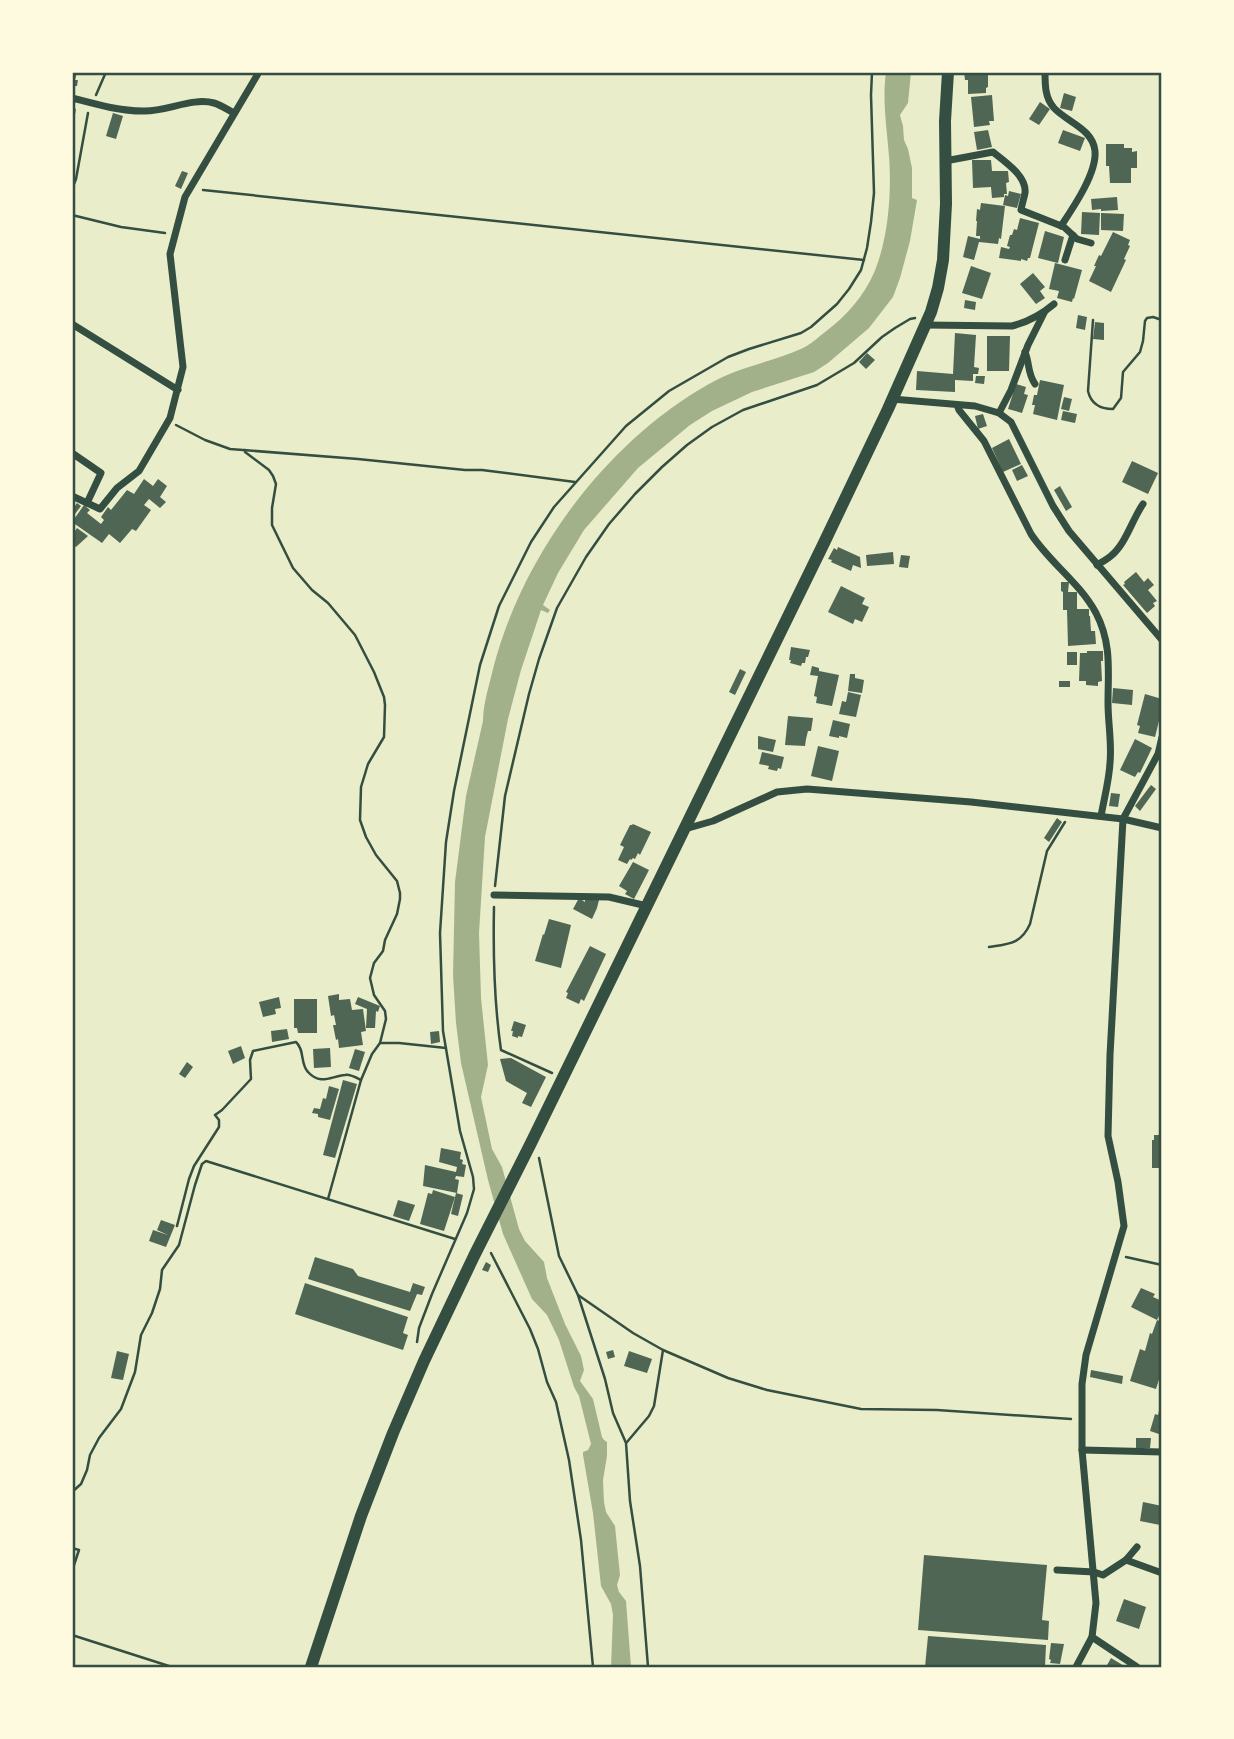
<svg xmlns="http://www.w3.org/2000/svg" width="1234" height="1739" font-family="'Noto Serif',serif">
  <rect width="100%" height="100%" fill="#e9edc9"/>
  <path fill="#a3b18a" d="M886,72H911L908,103L900,115L903,126L904,140L908,149L912,168V198L917,200L910,241L900,278L893,297L869,328L828,363L814,372L752,392L712,411L690,425L638,468L584,530L558,573L543,605L550,610L548,613L541,610L521,670L508,719L485,837L479,933L481,998L488,1065L481,1097L492,1149L502,1167L519,1229L525,1241L544,1262L547,1278L565,1324L581,1356L584,1370L580,1381L593,1399L602,1437L604,1440L607,1442V1456L603,1480L604,1502L606,1512L615,1526L620,1575L617,1585L619,1592L626,1601L631,1667H611L613,1615L611,1604L601,1586L593,1513L583,1455V1452L588,1450L591,1444L579,1396L574,1387L559,1340L547,1315L532,1299L503,1234L488,1180L461,1063L456,1023L453,975L455,882L466,796L483,721C483,704 489,686 493,669C522,555 606,442 709,384C738,367 773,362 803,348C809,345 815,340 820,336C841,320 858,304 870,281C888,247 892,194 889,156C887,129 882,100 886,72Z"/>
  <g fill="#4f6655">
    <path d="M72,72H77L75,80H78L77,86H72Z"/>
    <path d="M964,72H988V87L986,88V93L968,94V80H965Z"/>
    <path d="M1064,93L1076,97L1072,111L1060,108Z"/>
    <path d="M992,95L994,121H989L990,125L974,127L971,97Z"/>
    <path d="M1040,102L1050,109L1039,125L1029,119Z"/>
    <path d="M72,108L76,109L73,126H72Z"/>
    <path d="M113,113L123,116L116,139L106,136Z"/>
    <path d="M988,130L992,147L977,150L974,132Z"/>
    <path d="M1063,130L1085,138L1080,151L1058,143Z"/>
    <path d="M1106,144H1124V148H1132V152L1137,151V168H1131V183H1110L1109,166H1106Z"/>
    <path d="M972,160H991L992,171H1008L1009,182L1006,183L1007,194H1004V197L992,198L991,187L973,188Z"/>
    <path d="M182,171L188,173L181,189L175,186Z"/>
    <path d="M1009,191L1021,194L1017,208L1003,205L1005,195L1008,196Z"/>
    <path d="M1117,197L1118,210L1101,211V209L1092,210L1091,199Z"/>
    <path d="M981,203L1005,206L1001,239L999,238L998,244L979,242L974,260L963,257L968,236L980,239V236H976L977,221H976L977,209L980,210Z"/>
    <path d="M1082,212L1100,213L1099,235L1081,234Z"/>
    <path d="M1101,213L1124,214L1123,231L1101,230Z"/>
    <path d="M1020,218L1039,223L1030,258H1028L1027,261L1021,259V261L999,258L1001,247L1009,249L1010,247L1007,246L1010,235H1012L1014,229L1017,230Z"/>
    <path d="M1045,231L1064,237L1058,263L1038,258Z"/>
    <path d="M1113,232L1130,240L1128,245L1130,246L1124,259L1126,260L1111,292L1089,281L1096,266H1094L1099,255L1101,256Z"/>
    <path d="M1055,263L1082,270L1074,299L1073,298L1072,302L1057,298L1059,291L1049,289Z"/>
    <path d="M971,266L991,273L982,299L962,293Z"/>
    <path d="M1033,273L1045,287L1040,291L1045,298L1036,304L1020,284Z"/>
    <path d="M965,300L976,302L975,310L964,308Z"/>
    <path d="M1078,315L1087,317L1085,330L1076,328Z"/>
    <path d="M1095,322L1104,323V340L1093,339Z"/>
    <path d="M955,333L976,335L974,367L979,368L978,374H973V381L955,380V392L916,390L917,371L953,374Z"/>
    <path d="M987,336H1010L1009,371H987Z"/>
    <path d="M867,353L875,360L866,369L859,362Z"/>
    <path d="M976,376H985L984,384L975,383Z"/>
    <path d="M1040,380L1064,385L1057,420L1033,414L1035,405H1032L1034,395H1037Z"/>
    <path d="M1016,384L1026,387L1024,394L1028,395L1022,413L1008,409Z"/>
    <path d="M1064,397L1072,399L1069,411L1061,409Z"/>
    <path d="M1063,411L1077,414L1075,423L1061,420Z"/>
    <path d="M983,414L987,426L978,429L975,416Z"/>
    <path d="M1009,439L1021,464L1003,472L992,448Z"/>
    <path d="M1132,461L1158,473L1148,494L1122,482Z"/>
    <path d="M1022,465L1028,476L1017,481L1012,470Z"/>
    <path d="M144,479L153,486L158,479L167,486L160,497L166,502L160,508L149,499L144,505L151,510L136,531L132,529L120,543L109,534L102,543L72,522L84,505L90,510L87,513L101,524L104,520L101,517L108,507L111,510L127,490L134,494Z"/>
    <path d="M1060,486L1072,507L1066,511L1054,490Z"/>
    <path d="M77,503L81,506L72,518V510Z"/>
    <path d="M77,528L88,536L76,547L72,544V535Z"/>
    <path d="M838,547L860,557L861,568L853,565L851,571L831,562L832,560L828,559L834,548L837,550Z"/>
    <path d="M893,552L894,564L867,566L866,555Z"/>
    <path d="M901,555L910,556L908,568L899,567Z"/>
    <path d="M1136,572L1144,582L1148,578L1154,585L1148,590L1157,601L1153,603L1155,606L1147,613L1123,585L1125,584L1124,582Z"/>
    <path d="M1061,582H1069L1068,592H1077V609H1089V616H1090L1091,631H1095L1096,644L1068,646L1067,610H1063V592L1061,591Z"/>
    <path d="M841,586L865,598L862,604L869,607L862,622L855,619L853,624L828,612Z"/>
    <path d="M791,647L810,650L808,657H806L805,663H802L801,666L790,663L791,660H789Z"/>
    <path d="M1087,651H1103V661H1101L1102,681L1098,682V686L1086,685V681H1079L1080,653H1087Z"/>
    <rect x="1067" y="652" width="10" height="13"/>
    <path d="M812,666L819,668V671L839,675L832,706L816,703L817,697L814,696L818,676L810,675Z"/>
    <path d="M740,669L746,672L735,695L729,692Z"/>
    <path d="M850,674H855V678L864,680L862,693L848,691Z"/>
    <rect x="1059" y="681" width="11" height="6"/>
    <path d="M1113,688L1133,690L1132,705L1112,703Z"/>
    <path d="M848,692L861,695L856,717L839,714L842,701L846,702Z"/>
    <path d="M1145,694L1162,699V709L1155,737L1138,733L1140,726L1137,725Z"/>
    <path d="M788,716L813,718L811,731H808L806,739L803,738L806,739L805,746L785,745Z"/>
    <path d="M833,720L850,724L847,738L839,736V738L829,736Z"/>
    <path d="M758,736L776,740L773,752L758,749Z"/>
    <path d="M1135,739L1152,748L1140,773L1138,772L1135,777L1120,770Z"/>
    <path d="M818,746L839,751L832,781L811,776Z"/>
    <path d="M762,752L784,757L781,769L778,768L777,771L768,769L769,766L759,764Z"/>
    <path d="M1151,785L1156,789L1140,811L1135,806Z"/>
    <path d="M1111,793L1120,794L1118,807L1109,806Z"/>
    <path d="M1057,818L1062,822L1049,842L1044,838Z"/>
    <path d="M633,824L651,832L640,855L638,853L635,859L633,858L631,860L630,859L627,864L618,860L624,847L620,845L630,825H632Z"/>
    <path d="M633,862L649,870L634,899L625,894L627,891L619,886Z"/>
    <path d="M579,898L585,902V900H599L597,908L592,919L573,909Z"/>
    <path d="M549,919L571,925L561,968L535,961L543,934L544,935Z"/>
    <path d="M590,946L606,954L584,1001L581,999L579,1004L566,998L568,993L566,992Z"/>
    <path d="M339,994V1000L350,999L352,1010L363,1009L366,1031L361,1032L363,1045L339,1048L338,1039L336,1040L333,1025H336L334,1015L331,1016L328,996Z"/>
    <path d="M279,997L281,1008L275,1009L276,1014L263,1017L259,1002Z"/>
    <path d="M358,997L380,1006L378,1012L376,1011L375,1028H366L367,1009L355,1004Z"/>
    <path d="M294,999H317V1033H298L297,1028H294Z"/>
    <path d="M514,1021L526,1025L522,1037L518,1036V1038L512,1036L513,1031H511Z"/>
    <path d="M287,1029L289,1039L272,1042L271,1031Z"/>
    <path d="M439,1031L440,1042L431,1044L430,1032Z"/>
    <path d="M241,1046L245,1058L233,1064L228,1051Z"/>
    <path d="M330,1048L331,1067L314,1068L313,1049Z"/>
    <path d="M355,1049L365,1052L359,1071L349,1068Z"/>
    <path d="M511,1058L546,1077L531,1107L522,1103L527,1093L506,1081L500,1059Z"/>
    <path d="M187,1062L193,1067L185,1078L179,1074Z"/>
    <path d="M343,1080L357,1084L335,1158L323,1155Z"/>
    <path d="M329,1086L339,1089L330,1120L318,1117V1114L312,1113L314,1108L320,1109L323,1098L326,1099Z"/>
    <path d="M1154,1135H1162V1168H1152V1140H1154Z"/>
    <path d="M441,1148L461,1152L460,1159L463,1160L462,1164L466,1165L464,1177L456,1176L455,1179L459,1180L457,1193L423,1186L425,1165L456,1172L457,1167L439,1162Z"/>
    <path d="M433,1190L455,1197L444,1231L420,1224L428,1193L432,1194Z"/>
    <path d="M456,1193L463,1195L458,1216L451,1214Z"/>
    <path d="M398,1200L415,1205L409,1221L393,1216Z"/>
    <path d="M161,1220L175,1225L166,1247L149,1241L153,1230L168,1235L157,1230Z"/>
    <path d="M315,1257L353,1269L358,1276L410,1292L413,1283L425,1287L422,1295L417,1294L410,1311L308,1279Z"/>
    <path d="M486,1262L491,1265L488,1272L482,1270Z"/>
    <path d="M305,1283L408,1317L403,1333L408,1335L403,1350L295,1314Z"/>
    <path d="M1141,1288L1155,1294L1153,1297L1162,1301V1310L1157,1320L1162,1322V1370L1156,1389L1130,1381L1140,1349L1145,1351L1150,1333L1152,1334L1157,1320L1131,1307Z"/>
    <path d="M613,1350L615,1357L608,1359L606,1352Z"/>
    <path d="M117,1351L129,1354L123,1380L111,1378Z"/>
    <path d="M629,1351L652,1359L647,1373L624,1366Z"/>
    <path d="M1091,1370L1123,1376L1122,1384L1090,1377Z"/>
    <path d="M1161,1402H1162V1435L1150,1431L1155,1414L1158,1415Z"/>
    <path d="M1136,1438H1151L1150,1448H1136Z"/>
    <path d="M1143,1502L1162,1506L1160,1525L1140,1521Z"/>
    <path d="M924,1555L1047,1565L1042,1620L1049,1621L1048,1640L918,1630Z"/>
    <path d="M1124,1599L1146,1607L1139,1629L1116,1621Z"/>
    <path d="M928,1636L1046,1645L1045,1667H925Z"/>
    <path d="M1051,1643L1064,1644L1060,1664L1050,1663L1051,1660L1049,1659Z"/>
    <path d="M1111,1658L1126,1667H1106Z"/>
  </g>
  <g fill="none" stroke-linecap="round" stroke-linejoin="round">
    <g stroke="#344e41" stroke-width="2.5">
      <path d="M96,95L106,72"/>
      <path d="M72,189L76,179L88,113"/>
      <path d="M203,190L864,260"/>
      <path d="M72,215L121,227L165,233"/>
      <path d="M1093,320L1088,391C1091,404 1100,409 1113,409L1121,398L1123,372L1140,352L1143,341L1145,321L1147,318L1153,317L1162,320"/>
      <path d="M176,425L205,440L230,449L358,459L465,470H482L575,482"/>
      <path d="M245,450V452L269,470L273,476L276,484L272,508V525L293,568L312,590L328,603L355,635L374,672L384,697L385,705L384,737L368,764L361,787L360,820L366,837L376,855L397,881L400,893V899L397,914L385,940L383,951L374,963L370,978L374,995L385,1011L386,1019L380,1043L372,1054L361,1080L328,1199"/>
      <path d="M495,886L505,796L529,694L539,659L557,608L586,557L609,524L635,494L662,467L687,445L712,427L743,410L817,385L854,363L882,337L895,328L910,319L915,318"/>
      <path d="M494,907C493,955 494,1002 501,1050L552,1073"/>
      <path d="M989,947C1009,944 1021,944 1030,924L1047,851L1065,822"/>
      <path d="M380,1043H399L446,1048"/>
      <path d="M539,1158L559,1256L578,1295L605,1379L613,1413L626,1443L630,1501L640,1566L648,1667"/>
      <path d="M177,1226L189,1179L194,1166L219,1127V1120L215,1115L222,1110L251,1079L250,1060L253,1051L296,1042C305,1050 300,1064 308,1072C321,1086 331,1076 345,1075C350,1074 357,1078 361,1080"/>
      <path d="M491,1253L530,1329L538,1349L547,1382L556,1402L569,1460L581,1540L593,1667"/>
      <path d="M1126,1257L1162,1265"/>
      <path d="M578,1295L633,1333L663,1350L728,1378L767,1390L861,1409L937,1410L1071,1419"/>
      <path d="M417,1342L419,1328L432,1294L467,1213L474,1189L473,1177L460,1131L443,1031L440,933L446,842L454,791L480,665L499,606L531,542L554,507L626,426L669,391L728,357L749,349L801,333L811,327L837,304L849,289L861,270L867,248L871,222L874,193L871,95L872,72"/>
      <path d="M627,1442L649,1416L654,1406L663,1350"/>
      <path d="M72,1492L81,1484L87,1470L90,1455L99,1438L121,1409L135,1372L141,1335L152,1313L160,1289L162,1270L179,1245L195,1185L202,1164L206,1161L455,1239"/>
      <path d="M72,1548L79,1550L72,1571"/>
      <path d="M72,1635L172,1667"/>
    </g>
    <g stroke="#344e41" stroke-width="7">
      <path d="M1045,72C1045,85 1045,98 1054,108C1067,122 1093,129 1095,151C1097,173 1073,208 1061,226"/>
      <path d="M72,98C95,104 119,111 143,111C166,112 192,97 214,103C221,105 228,110 234,113"/>
      <path d="M945,161L993,152C1005,162 1027,176 1025,193C1024,198 1022,204 1021,210L1064,227L1077,239L1091,243"/>
      <path d="M1065,260L1073,235"/>
      <path d="M72,324L178,390"/>
      <path d="M925,325L1012,326C1028,322 1041,315 1054,304"/>
      <path d="M1025,352C1030,364 1027,372 1035,384"/>
      <path d="M892,399L975,406L999,413L1011,422L1053,506L1069,531L1162,640"/>
      <path d="M957,405L959,410L984,441L1031,534C1050,563 1079,582 1096,613C1112,644 1108,671 1108,703C1108,723 1112,743 1110,763C1109,781 1104,799 1101,816"/>
      <path d="M999,413L1011,390L1028,345L1044,313"/>
      <path d="M72,453L101,473L87,503"/>
      <path d="M72,496L100,509L117,488L139,471L170,418L183,367L170,254L185,197L259,72"/>
      <path d="M1097,565C1102,562 1108,559 1112,555C1126,543 1132,520 1143,504"/>
      <path d="M685,829L713,821L777,792L807,789L971,802L1123,819L1162,828"/>
      <path d="M494,895L609,897L647,906"/>
      <path d="M1082,1450L1162,1452"/>
      <path d="M1126,1560L1162,1573"/>
      <path d="M1057,1570L1094,1572L1103,1575L1126,1560L1137,1547"/>
      <path d="M1092,1637L1137,1667"/>
      <path d="M1076,1667L1092,1637L1096,1603L1082,1450V1384L1086,1355L1124,1226L1118,1182L1108,1136L1110,1055L1123,819L1158,754L1162,737"/>
    </g>
    <path stroke="#344e41" stroke-width="12" d="M311,1667L361,1516L393,1433L424,1361L474,1256L531,1143L823,545L888,409L931,312L938,288L943,260L946,204L945,121L948,72"/>
  </g>
  <rect width="1234" height="1739" fill="none" stroke="#fefae0" stroke-width="147"/>
  <rect x="74" y="74" width="1086" height="1592" fill="none" stroke="#344e41" stroke-width="2.5"/>
</svg>
